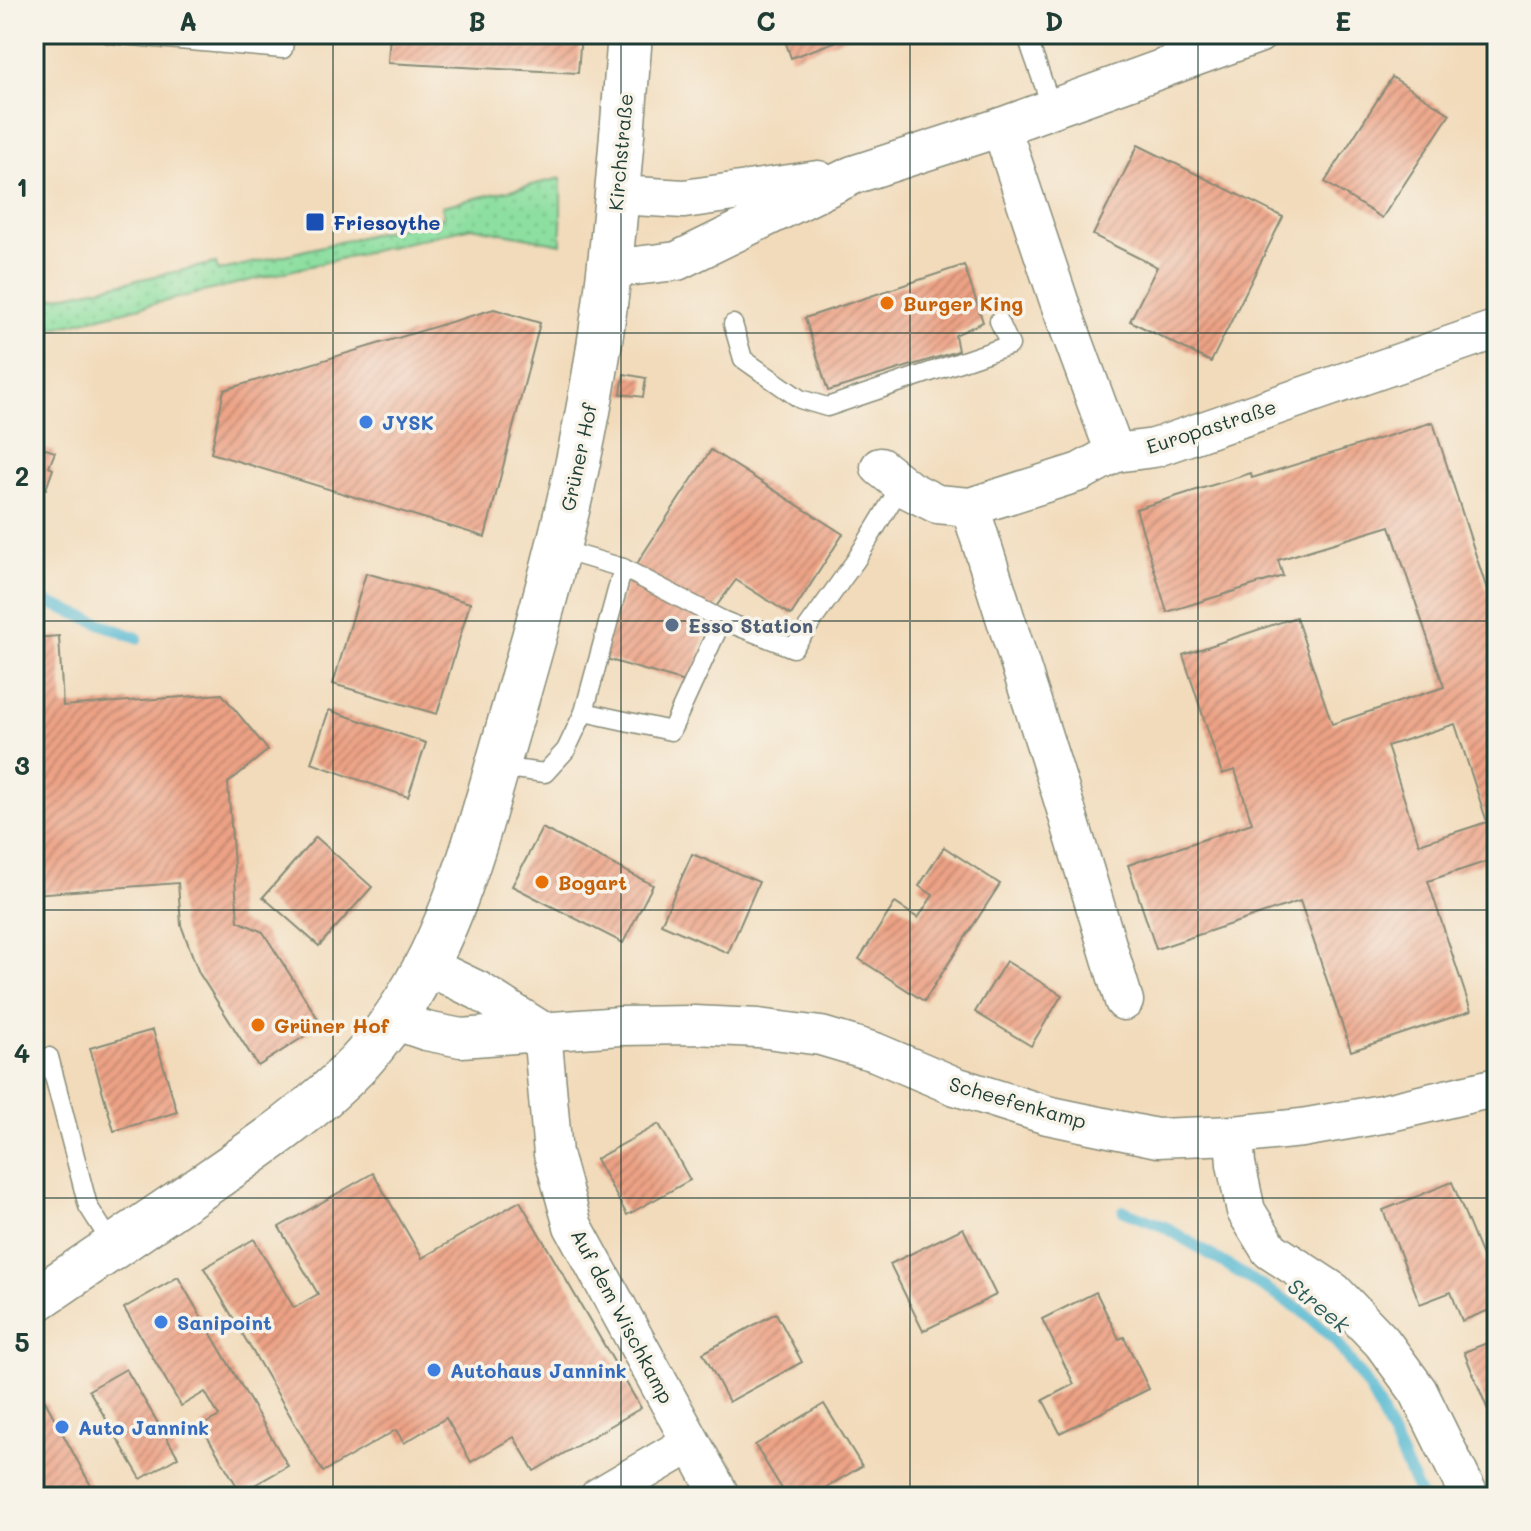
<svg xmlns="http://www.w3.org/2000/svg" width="1531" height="1531" font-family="Mali,sans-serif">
  <defs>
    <pattern id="grass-dots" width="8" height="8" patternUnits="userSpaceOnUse" patternTransform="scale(2)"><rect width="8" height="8" fill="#8ddfa0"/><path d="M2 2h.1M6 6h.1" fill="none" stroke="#79c08a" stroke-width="1.8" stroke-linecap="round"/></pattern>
    <pattern id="building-hatch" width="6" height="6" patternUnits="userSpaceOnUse" patternTransform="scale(2)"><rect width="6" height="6" fill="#eda285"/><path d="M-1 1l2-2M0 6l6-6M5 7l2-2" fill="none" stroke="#bf856e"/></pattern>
  </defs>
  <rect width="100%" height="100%" fill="#f7f3e8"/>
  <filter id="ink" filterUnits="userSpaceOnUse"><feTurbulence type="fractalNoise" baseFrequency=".0125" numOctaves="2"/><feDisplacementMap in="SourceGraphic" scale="16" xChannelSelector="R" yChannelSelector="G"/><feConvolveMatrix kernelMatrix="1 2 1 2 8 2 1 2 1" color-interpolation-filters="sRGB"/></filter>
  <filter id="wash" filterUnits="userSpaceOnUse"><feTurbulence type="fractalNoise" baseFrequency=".006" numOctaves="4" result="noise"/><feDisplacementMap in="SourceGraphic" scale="32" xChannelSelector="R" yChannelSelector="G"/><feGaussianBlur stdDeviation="1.8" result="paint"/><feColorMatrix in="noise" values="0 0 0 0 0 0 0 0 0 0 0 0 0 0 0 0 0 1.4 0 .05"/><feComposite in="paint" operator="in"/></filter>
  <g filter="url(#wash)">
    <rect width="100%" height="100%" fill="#f2dbbb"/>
    <path fill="url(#grass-dots)" stroke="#568e6a" stroke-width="2" d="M561,178V244L471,227L34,333V302L216,263L218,271L444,217L442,206Z"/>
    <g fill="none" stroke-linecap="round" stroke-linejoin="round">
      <g stroke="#53b8d2" stroke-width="12">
        <path d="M34,597L137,638"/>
        <path d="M1124,1211L1165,1227L1301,1310L1335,1340L1371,1391L1421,1497"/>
      </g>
    </g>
    <g id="blocks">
      <g fill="url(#building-hatch)" fill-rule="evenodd">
        <path d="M390,34H581L578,73L388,63Z"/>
        <path d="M783,34H856L791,58Z"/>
        <path d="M1392,77L1450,114L1382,218L1325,182Z"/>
        <path d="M1138,145L1283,217L1211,362L1130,321L1157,267L1093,235Z"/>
        <path d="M964,265L983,322L955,335L958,351L828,391L805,318Z"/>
        <path d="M494,309L540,323L485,537L211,453L224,390Z"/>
        <path d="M624,374L646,378L643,397L621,394Z"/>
        <path d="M1433,422L1497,621V858L1428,881L1471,1011L1351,1051L1300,901L1156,949L1128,865L1252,823L1235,770L1222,774L1183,655L1296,617L1332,724L1444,687L1390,526L1278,560L1283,576L1167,612L1136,509L1251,473L1252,478ZM1455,724L1487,822L1419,844L1387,746Z"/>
        <path d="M34,445L55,452L49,467L53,469L46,489L38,486L34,495Z"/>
        <path d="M711,450L843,534L791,615L736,580L709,616L692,684L603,658L626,584L641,557Z"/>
        <path d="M366,573L470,603L437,714L333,684Z"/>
        <path d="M59,636L63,706L222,694L268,750L228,783L238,921L263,932L322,1025L258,1066L199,973L181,925L178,883L34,894V638Z"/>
        <path d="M329,710L426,743L408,797L311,763Z"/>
        <path d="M542,828L653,885L623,943L512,886Z"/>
        <path d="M316,837L372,887L319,946L263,897Z"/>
        <path d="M944,847L1000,884L924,1001L859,959L895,903L918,918L933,895L919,886Z"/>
        <path d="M692,854L759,882L728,953L661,924Z"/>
        <path d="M1006,961L1062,995L1031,1046L975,1012Z"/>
        <path d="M153,1030L177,1112L114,1131L90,1048Z"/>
        <path d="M659,1124L690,1180L627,1215L596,1159Z"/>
        <path d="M373,1173L422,1258L520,1201L641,1408L534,1471L514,1437L471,1462L446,1418L404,1443L396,1430L323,1472L204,1268L254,1239L294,1308L318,1294L279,1227Z"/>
        <path d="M1452,1182L1490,1276L1497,1273V1307L1462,1321L1451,1292L1420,1304L1383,1210Z"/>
        <path d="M963,1228L996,1295L923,1331L890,1264Z"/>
        <path d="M178,1277L288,1466L241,1493L201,1426L219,1416L205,1392L181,1406L124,1308Z"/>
        <path d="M1096,1292L1119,1339L1124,1337L1149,1389L1060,1433L1043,1400L1074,1384L1042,1319Z"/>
        <path d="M776,1313L802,1362L729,1402L703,1353Z"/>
        <path d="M1497,1339V1432L1464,1352Z"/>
        <path d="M126,1369L178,1457L141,1479L89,1390Z"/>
        <path d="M45,1401L97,1497H34V1407Z"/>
        <path d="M824,1404L862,1466L810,1497H787L755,1445Z"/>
      </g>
    </g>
  </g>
  <g filter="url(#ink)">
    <use href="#blocks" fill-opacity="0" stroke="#888c78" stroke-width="2"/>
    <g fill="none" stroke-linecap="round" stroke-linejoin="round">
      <g stroke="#888c78" stroke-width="21">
        <g id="service">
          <path d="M109,34L283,49L285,34"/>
          <path d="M1026,34L1052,108"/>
          <path d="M733,324L743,359L800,399L827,407L1010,345L999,321"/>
          <path d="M623,568L722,620"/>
          <path d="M584,712L671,731L722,620L793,648L856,560L902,484"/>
          <path d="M497,767L545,773L566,750L584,712L623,568L558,549"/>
          <path d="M49,1057L88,1206L114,1247"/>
        </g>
      </g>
      <g stroke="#888c78" stroke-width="41">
        <g id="minor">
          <path d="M1001,127L1059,301L1115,453L1154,448L1497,329"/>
          <path d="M618,195L684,199L818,180"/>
          <path d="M609,269L677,261L853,175L1001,127L1258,34"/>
          <path d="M880,467L909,490L937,504L970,507L1080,472L1115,453"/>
          <path d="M970,507L1061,793L1124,1001"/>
          <path d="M427,966L479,991L542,1031"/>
          <path d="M394,1020L426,1031L461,1038L620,1026L694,1025L758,1028L821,1036L875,1052L955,1086L1047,1115L1157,1138L1234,1135L1302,1128L1382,1114L1497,1087"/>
          <path d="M542,1031L553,1154L573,1226L721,1497"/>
          <path d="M1234,1135L1236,1164L1246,1211L1270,1250L1334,1292L1382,1342L1418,1391L1470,1497"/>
          <path d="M599,1497L691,1443"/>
        </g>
      </g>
      <g stroke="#888c78" stroke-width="47">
        <path id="tertiary" d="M34,1301C91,1262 149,1223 206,1184C258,1148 314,1110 358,1064C444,971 472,854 506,736C537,628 568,521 588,411C612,287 620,160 630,34"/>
      </g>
      <use href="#service" stroke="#fff" stroke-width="18"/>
      <use href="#minor" stroke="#fff" stroke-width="38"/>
      <use href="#tertiary" stroke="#fff" stroke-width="44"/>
    </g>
  </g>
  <path fill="none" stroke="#1f3d34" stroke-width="2" stroke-opacity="0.55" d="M333,34V1497M621,34V1497M910,34V1497M1198,34V1497M34,333H1497M34,621H1497M34,910H1497M34,1198H1497"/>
  <rect fill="#1a4fb4" stroke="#f7f3e8" stroke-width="3" x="305" y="212" width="20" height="20" rx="4"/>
  <g fill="#e8710a" stroke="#f7f3e8" stroke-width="3">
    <circle cx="887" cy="303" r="8"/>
    <circle cx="542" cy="882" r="8"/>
    <circle cx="258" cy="1025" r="8"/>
  </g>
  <g fill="#3f7fe0" stroke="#f7f3e8" stroke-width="3">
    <circle cx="366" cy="422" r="8"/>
    <circle cx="161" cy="1322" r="8"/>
    <circle cx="434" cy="1370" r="8"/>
    <circle cx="62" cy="1427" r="8"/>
  </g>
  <circle fill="#5c6f8a" stroke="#f7f3e8" stroke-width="3" cx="672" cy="625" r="8"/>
  <g text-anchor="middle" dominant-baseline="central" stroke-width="7" stroke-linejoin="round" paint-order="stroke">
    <g font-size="20" fill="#1f3d34" stroke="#f7f3e8">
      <text transform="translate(620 152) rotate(-85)">Kirchstraße</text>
      <text transform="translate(1211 426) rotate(-18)">Europastraße</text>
      <text transform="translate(578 457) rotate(-78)">Grüner Hof</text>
      <text transform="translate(1018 1102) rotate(16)">Scheefenkamp</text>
      <text transform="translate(623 1316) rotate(62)">Auf dem Wischkamp</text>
    </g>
    <g font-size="20" font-weight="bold" fill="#164399" stroke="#f7f3e8" text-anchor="start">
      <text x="333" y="222">Friesoythe</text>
    </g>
    <g font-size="20" font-weight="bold" fill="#c56008" stroke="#f7f3e8" text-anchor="start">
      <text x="903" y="303">Burger King</text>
      <text x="558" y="882">Bogart</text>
      <text x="274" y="1025">Grüner Hof</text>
    </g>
    <g font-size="20" font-weight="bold" fill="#366cbe" stroke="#f7f3e8" text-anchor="start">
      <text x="382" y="422">JYSK</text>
      <text x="177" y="1322">Sanipoint</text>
      <text x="450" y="1370">Autohaus Jannink</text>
      <text x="78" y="1427">Auto Jannink</text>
    </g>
    <g font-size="20" font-weight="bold" fill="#4e5e75" stroke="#f7f3e8" text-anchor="start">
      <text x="688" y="625">Esso Station</text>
    </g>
    <g font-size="22" font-style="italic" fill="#2c5c5c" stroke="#f7f3e8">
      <text transform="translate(1319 1305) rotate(39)">Streek</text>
    </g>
  </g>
  <rect width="1531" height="1531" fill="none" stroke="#f7f3e8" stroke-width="88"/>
  <rect x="44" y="44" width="1443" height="1443" fill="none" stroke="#1f3d34" stroke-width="3"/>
  <g font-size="26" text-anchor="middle" font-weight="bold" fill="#1f3d34">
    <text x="188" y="31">A</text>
    <text x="477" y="31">B</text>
    <text x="766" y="31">C</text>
    <text x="1054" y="31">D</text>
    <text x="1343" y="31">E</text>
    <text x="22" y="197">1</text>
    <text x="22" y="486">2</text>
    <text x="22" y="775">3</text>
    <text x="22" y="1063">4</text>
    <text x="22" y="1352">5</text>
  </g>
</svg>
